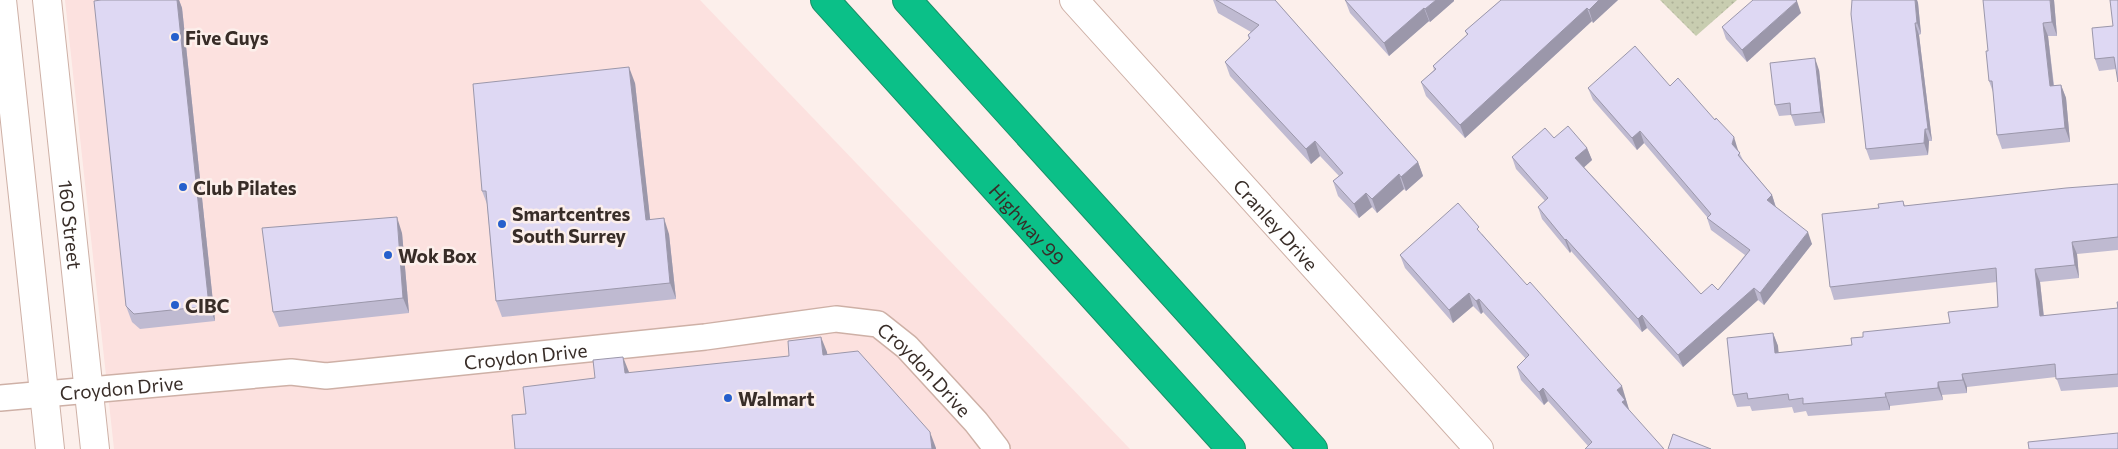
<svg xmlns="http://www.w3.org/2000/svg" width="2118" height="449" font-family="Commissioner,sans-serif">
  <defs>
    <pattern id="park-dots" width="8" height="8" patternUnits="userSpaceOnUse" patternTransform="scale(1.25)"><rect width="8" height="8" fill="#c8cdb0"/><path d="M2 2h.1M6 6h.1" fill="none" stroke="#adb097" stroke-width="1.8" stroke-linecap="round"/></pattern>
  </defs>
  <rect width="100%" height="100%" fill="#fcefeb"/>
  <path fill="#fce1df" d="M65,0H700L1130,449H114Z"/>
  <path fill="url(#park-dots)" d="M1660,0H1737L1696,36Z"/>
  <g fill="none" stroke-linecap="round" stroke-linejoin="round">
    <g stroke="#ceb0a6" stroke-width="28">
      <g id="minor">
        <path id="s1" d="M0,398L291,372L326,376L705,337L836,319L878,324L907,347L976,422L997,449"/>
      </g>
    </g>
    <g stroke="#ceb0a6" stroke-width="30">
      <g id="tertiary">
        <path d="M2,0L50,449"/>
        <path id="s2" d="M47,0L95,449"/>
        <path id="s3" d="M1074,0L1479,449"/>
      </g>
    </g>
    <g stroke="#1b8d66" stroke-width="30">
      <g id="motorway">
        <path id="s4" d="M825,0L1231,449"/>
        <path d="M907,0L1313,449"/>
      </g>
    </g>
    <use href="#minor" stroke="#fff" stroke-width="25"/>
    <use href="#tertiary" stroke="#fff" stroke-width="28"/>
    <use href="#motorway" stroke="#0bc088" stroke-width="28"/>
  </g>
  <g fill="#bfbad1">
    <path d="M101,0H179L182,8L215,321L140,329L132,322L126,306Z"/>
    <path d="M1213,0H1275L1418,162L1423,176L1406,191L1404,189L1377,213L1372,207L1359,218L1338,196L1333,181L1339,176L1320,156L1311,164L1230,76L1225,62L1249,40L1248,35L1251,32L1218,13Z"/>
    <path d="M1345,0L1454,1L1430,22L1429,21L1389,56L1350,13Z"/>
    <path d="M1501,0H1618L1593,23L1592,21L1465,138L1426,96L1421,82L1434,70L1433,66L1467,35L1465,31Z"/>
    <path d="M1852,0H1917L1918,3L1921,34L1919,35L1932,141H1929L1928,155L1870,160L1866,149Z"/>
    <path d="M2054,0L2057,36H2048L2054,85H2061L2066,98L2070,142L2002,149L1997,135L1993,92L1989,81L1988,51Z"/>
    <path d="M2118,0L2116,69L2099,71L2095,59L2113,26Z"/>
    <path d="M1801,13L1747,62L1726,39L1722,27Z"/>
    <path d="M1819,70L1825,123L1795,126L1791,115L1779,116L1775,105Z"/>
    <path d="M635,83L650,220L669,234L676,299L502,317L496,301L487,204L482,191Z"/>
    <path d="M1670,86L1738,150L1743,160L1772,195L1776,207L1812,244L1764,305L1758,300L1683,367L1647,328L1642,332L1571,251L1570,253L1542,219L1538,207L1545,201L1516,169L1512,157L1554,138L1587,148L1592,160L1584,167L1701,294L1718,290L1745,255L1711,230L1707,218V217L1644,143L1637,150L1593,100L1588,88Z"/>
    <path d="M2118,184V250L2077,254L2079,278L2040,282L2044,316L2118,308V302V387L2061,391L2056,377L1967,387V393L1942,395L1943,400L1890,406V410L1808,416L1806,411L1794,413L1792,407L1752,411L1750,406L1737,407L1733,395L1773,333L1778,346V353L1852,345L1863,337L1950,323L1998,307L1997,282L1834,300L1830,287L1879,208L1903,201L1905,206Z"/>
    <path d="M402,233L409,313L279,327L273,312Z"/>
    <path d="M1482,234L1626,399V400L1629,410L1588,446L1548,401L1544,405L1521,380L1517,367L1526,359L1483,312L1481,314L1473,306L1453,323L1405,268L1400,255Z"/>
  </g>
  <g fill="#9b97aa">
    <path d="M177,0H179L182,8L215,321L209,306Z"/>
    <path d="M1436,0H1454V1L1430,22L1425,9Z"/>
    <path d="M1599,0H1618L1593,23L1589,10Z"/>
    <path d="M1915,0H1917L1918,3L1921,34L1917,23Z"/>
    <path d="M2050,0H2054L2057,36L2052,22Z"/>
    <path d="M1797,1L1801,13L1747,62L1742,50Z"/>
    <path d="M1424,8L1429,21L1389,56L1384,43Z"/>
    <path d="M1587,8L1592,21L1465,138L1460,125Z"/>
    <path d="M1915,23L1919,35L1932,141L1928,129Z"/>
    <path d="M2043,23L2048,36L2055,99L2050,86Z"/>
    <path d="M1815,58L1819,70L1825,123L1821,112Z"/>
    <path d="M629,67L635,83L652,236L646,220Z"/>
    <path d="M2061,85L2066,98L2070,142L2065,128Z"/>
    <path d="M1925,129L1929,141L1928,155L1924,143Z"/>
    <path d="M1640,131L1644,143L1637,150L1632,138Z"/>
    <path d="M1734,137L1738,150L1737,156L1732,144Z"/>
    <path d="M1315,141L1320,156L1311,164L1306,149Z"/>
    <path d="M1587,148L1592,160L1580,171L1575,158Z"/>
    <path d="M1418,162L1423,176L1406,191L1401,177Z"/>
    <path d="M1399,174L1404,189L1377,213L1372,199Z"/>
    <path d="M1366,193L1372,207L1359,218L1354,204Z"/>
    <path d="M1772,195L1776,208L1767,200Z"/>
    <path d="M397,217L402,233L409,313L403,298Z"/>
    <path d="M664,218L669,234L676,299L670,283Z"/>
    <path d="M1808,232L1812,244L1764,305L1760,293Z"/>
    <path d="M1566,239L1571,251L1570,253L1565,240Z"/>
    <path d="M2072,242L2077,254L2079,278L2075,265Z"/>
    <path d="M2035,269L2040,282L2045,329L2040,316Z"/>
    <path d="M1754,288L1758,300L1683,367L1678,355Z"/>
    <path d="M1469,293L1473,306L1453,323L1449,310Z"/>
    <path d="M1479,299L1483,312L1481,314L1476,301Z"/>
    <path d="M1642,315L1647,328L1642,332L1638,319Z"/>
    <path d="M1773,333L1778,346L1780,366L1775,353Z"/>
    <path d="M821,337L827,352L829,370L823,355Z"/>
    <path d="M623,357L629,372L630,389L625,373Z"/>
    <path d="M1962,374L1967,387V393L1963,380Z"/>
    <path d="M1938,382L1942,395L1943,400L1938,388Z"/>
    <path d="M1622,386L1630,413L1627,415L1617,390Z"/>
    <path d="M1543,388L1548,401L1544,405L1539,392Z"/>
    <path d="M1885,393L1890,406V410L1886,397Z"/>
    <path d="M930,432L936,448V449H932Z"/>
  </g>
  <g fill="#ded8f3" stroke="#9b97aa">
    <path d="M101,0H177L209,306L134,314L126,306L94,1Z"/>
    <path d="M1216,0H1275L1418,162L1401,177L1399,174L1372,199L1366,193L1354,204L1333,181L1343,173L1315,141L1306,149L1225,62L1250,38L1248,35L1259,25Z"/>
    <path d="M1345,0H1436L1425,9L1424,8L1384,43Z"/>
    <path d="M1501,0H1599L1589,10L1587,8L1460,125L1421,82L1436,69L1433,66L1468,34L1465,31Z"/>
    <path d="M1753,0H1796L1797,1L1742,50L1722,27Z"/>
    <path d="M1852,0H1915L1917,23H1915L1928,129H1925L1924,143L1866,149L1851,14Z"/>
    <path d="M1983,0H2050L2052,22L2043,23L2050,86L2061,85L2065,128L1997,135L1992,81H1989L1986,51H1988Z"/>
    <path d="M2110,0H2118V82L2114,57L2095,59L2092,28L2113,26Z"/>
    <path d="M1635,46L1670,86L1678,78L1715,120L1716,118L1734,137L1732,144L1740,153L1738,155L1772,195L1767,200L1808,232L1760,293L1754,288L1678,355L1642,315L1638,319L1566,239L1565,240L1538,207L1548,198L1512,157L1545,128L1554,138L1568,126L1587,148L1575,158L1701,294L1712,284L1718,290L1750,250L1707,218L1711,214L1640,131L1632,138L1588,88Z"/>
    <path d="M1815,58L1821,112L1791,115L1790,103L1775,105L1770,63Z"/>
    <path d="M629,67L646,220L664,218L670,283L496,301L486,191H482L473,84Z"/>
    <path d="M2118,184V237L2072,242L2075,265L2035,269L2040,316L2118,308L2117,302H2118V374L2056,379L2055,364L1962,374L1963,380L1938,382V388L1885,393L1886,397L1803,404V398L1789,400L1788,394L1748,399L1747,393L1733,395L1727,338L1773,333L1775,353L1852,345L1851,338L1863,337V332L1950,323L1948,312L1998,307L1996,268L1830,287L1822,214L1879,208L1878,204L1903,201L1904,206L2066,188Z"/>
    <path d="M1458,203L1479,227L1477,229L1527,285L1530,282L1622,386L1617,390L1625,400L1622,402L1664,449H1585L1592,442L1543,388L1539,392L1517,367L1529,355L1479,299L1476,301L1469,293L1449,310L1400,255Z"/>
    <path d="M397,217L403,298L273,312L262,228Z"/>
    <path d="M821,337L823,355L858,351L930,432L932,449H515L512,415L526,414L523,387L595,378L593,360L623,357L625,373L789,356L788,341Z"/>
    <path d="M2118,433V449H2029L2028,442Z"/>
    <path d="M1673,434L1711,449H1668Z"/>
  </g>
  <g fill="#265fcc" stroke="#fcefeb" stroke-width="2">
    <circle cx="175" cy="37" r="5"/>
    <circle cx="183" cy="187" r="5"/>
    <circle cx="502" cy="224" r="5"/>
    <circle cx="388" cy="255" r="5"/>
    <circle cx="175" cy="305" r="5"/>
    <circle cx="728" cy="398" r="5"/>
  </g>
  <g text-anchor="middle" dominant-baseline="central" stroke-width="5" stroke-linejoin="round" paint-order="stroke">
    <g font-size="19" font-weight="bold" fill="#382d28" stroke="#fcefeb" text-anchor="start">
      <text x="185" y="37">Five Guys</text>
      <text x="193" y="187">Club Pilates</text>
      <text x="512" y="213">Smartcentres<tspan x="512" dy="22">South Surrey</tspan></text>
      <text x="398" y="255">Wok Box</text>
      <text x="185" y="305">CIBC</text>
      <text x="738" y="398">Walmart</text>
    </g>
    <g font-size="19" fill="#382d28" stroke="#fcefeb">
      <text stroke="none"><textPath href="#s2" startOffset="226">160 Street</textPath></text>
      <text stroke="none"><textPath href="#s4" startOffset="302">Highway 99</textPath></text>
      <text stroke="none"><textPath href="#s3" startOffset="302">Cranley Drive</textPath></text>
      <text stroke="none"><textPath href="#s1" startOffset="528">Croydon Drive</textPath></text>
      <text stroke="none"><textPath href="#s1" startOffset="948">Croydon Drive</textPath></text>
      <text stroke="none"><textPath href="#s1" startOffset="122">Croydon Drive</textPath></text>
    </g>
  </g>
</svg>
